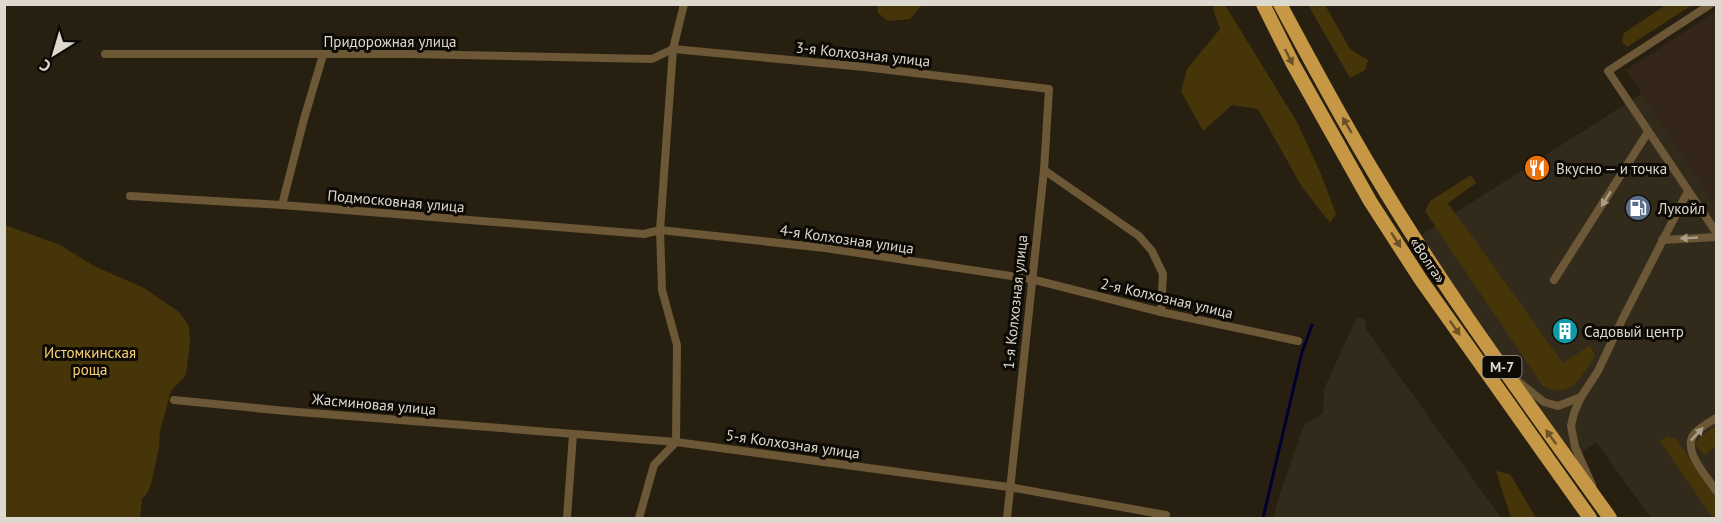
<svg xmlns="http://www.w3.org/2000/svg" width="1721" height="523" font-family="'PT Sans',sans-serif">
  <rect width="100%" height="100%" fill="#272010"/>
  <g fill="#322b1b">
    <path d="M1716,46V518H1651L1596,442L1573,459L1418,237Z"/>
    <path d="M1357,317L1366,320L1365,328L1501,518H1274L1278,500L1304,425L1323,413L1324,389Z"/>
  </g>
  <path fill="#332518" d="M1716,11V204L1626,70Z"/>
  <g fill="#463508">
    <path d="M877,5V4L922,5L910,19L888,21L878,13Z"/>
    <path d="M1214,5H1225L1297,122L1321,174L1336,214L1330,223L1302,187L1258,109L1232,105L1203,131L1181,91L1187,69L1220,29L1213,9Z"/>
    <path d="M1308,5H1325L1350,49L1368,60L1365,70L1350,78Z"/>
    <path d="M1666,5H1692L1627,47L1622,42L1624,33Z"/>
    <path d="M1471,175L1476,183L1448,203L1563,363L1590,345L1595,355C1587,368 1575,393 1556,390C1552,390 1546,387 1542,385L1425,211L1430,201Z"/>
    <path d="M5,225L60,245L94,266L144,288L179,312L189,326L190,342L186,375L171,391L160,431L159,447L152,480L148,492L142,499L140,518H5Z"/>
    <path d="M1716,425V446L1704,455L1695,445L1700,437Z"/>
    <path d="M1668,435L1671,439L1675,437L1716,498V518H1713L1660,441Z"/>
    <path d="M1496,471L1510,474L1536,518H1511Z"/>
  </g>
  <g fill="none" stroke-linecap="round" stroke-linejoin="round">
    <path stroke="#00002f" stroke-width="3" d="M1263,518L1302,352L1312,325"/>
    <g stroke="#6c5736" stroke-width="8">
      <path d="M1711,4L1608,71L1716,232"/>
      <path d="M105,54H410L652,59L673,49L864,67L1049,89L1044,170L1007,518"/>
      <path d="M1044,170L1139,236L1152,251L1163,274L1161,312"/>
      <path d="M130,196L282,205L644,234L660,230L825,248L1031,279L1161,312L1298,341"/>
      <path d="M282,205L304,119L323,55"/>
      <path d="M1662,240L1716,237"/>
      <path d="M1554,280L1648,132"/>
      <path d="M1514,378L1544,402L1558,406L1581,397"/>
      <path d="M174,400L286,411L676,442L1009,487L1166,515"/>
      <path d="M1716,418C1710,422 1702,426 1696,432C1679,448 1707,476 1716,491"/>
      <path d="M1592,485L1575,447L1571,426L1574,413L1581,397L1598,371L1623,318L1688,191"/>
      <path d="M567,518L573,434"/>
      <path d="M639,518L654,465L676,442L677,345L662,290L660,230L673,49L684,4"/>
    </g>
    <g stroke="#c69846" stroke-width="14">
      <path d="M1263,4L1293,64L1370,201L1421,280L1590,518"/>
      <path d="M1280,4C1311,62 1342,120 1376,176C1447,295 1530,406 1610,518"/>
    </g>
  </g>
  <defs><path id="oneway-solid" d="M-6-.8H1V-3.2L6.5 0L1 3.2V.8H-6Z" transform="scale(1.5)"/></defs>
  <g fill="#6a5126">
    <use href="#oneway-solid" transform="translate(1289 57) rotate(63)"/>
    <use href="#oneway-solid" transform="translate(1347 125) rotate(-120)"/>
    <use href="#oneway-solid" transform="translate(1396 240) rotate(57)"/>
    <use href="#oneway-solid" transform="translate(1455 328) rotate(55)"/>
    <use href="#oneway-solid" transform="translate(1551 437) rotate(-126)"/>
  </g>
  <g fill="#aa9e8a">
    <use href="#oneway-solid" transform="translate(1606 199) rotate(122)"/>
    <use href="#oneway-solid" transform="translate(1689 238) rotate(177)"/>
    <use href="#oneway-solid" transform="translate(1697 434) rotate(-47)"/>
  </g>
  <defs>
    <g id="restaurant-disc" transform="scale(1.35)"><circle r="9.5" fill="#e8710a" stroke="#0d0a05"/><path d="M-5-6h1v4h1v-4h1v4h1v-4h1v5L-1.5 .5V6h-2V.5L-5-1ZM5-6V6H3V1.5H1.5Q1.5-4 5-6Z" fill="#fff"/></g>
    <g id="fuel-disc" transform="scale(1.35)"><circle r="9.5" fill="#5c6f8a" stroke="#0d0a05"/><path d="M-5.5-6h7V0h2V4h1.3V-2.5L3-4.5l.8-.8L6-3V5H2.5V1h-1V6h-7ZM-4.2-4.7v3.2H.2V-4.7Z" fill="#fff"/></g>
    <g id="building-disc" transform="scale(1.35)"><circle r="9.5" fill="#0f9aa8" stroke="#0d0a05"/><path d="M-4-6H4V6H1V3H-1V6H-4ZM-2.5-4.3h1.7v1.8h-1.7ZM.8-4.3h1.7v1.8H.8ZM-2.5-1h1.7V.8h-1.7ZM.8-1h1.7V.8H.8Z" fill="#fff"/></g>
  </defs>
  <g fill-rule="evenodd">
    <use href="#restaurant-disc" x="1537" y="168"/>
    <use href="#fuel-disc" x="1638" y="208"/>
    <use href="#building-disc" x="1565" y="331"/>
  </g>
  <g text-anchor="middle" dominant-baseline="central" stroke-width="6" stroke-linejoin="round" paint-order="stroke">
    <rect fill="#0d0a05" stroke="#9f9b92" stroke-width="1.5" x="1482.5" y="356" width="39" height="22" rx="4.5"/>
    <g font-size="14" font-weight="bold" fill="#ddd9cf">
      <text x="1502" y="367">М-7</text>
    </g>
    <g font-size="15" fill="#ddd9cf" stroke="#0d0a05">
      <text x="390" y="41">Придорожная улица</text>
      <text transform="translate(863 54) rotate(6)">3-я Колхозная улица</text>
      <text transform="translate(396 201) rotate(5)">Подмосковная улица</text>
      <text transform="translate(847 239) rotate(8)">4-я Колхозная улица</text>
      <text transform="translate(1428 260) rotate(56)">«Волга»</text>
      <text transform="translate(1167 298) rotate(13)">2-я Колхозная улица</text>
      <text transform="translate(1015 302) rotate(-84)">1-я Колхозная улица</text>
      <text transform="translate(374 404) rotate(5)">Жасминовая улица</text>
      <text transform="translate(793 444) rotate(8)">5-я Колхозная улица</text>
    </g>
    <g font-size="15" fill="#ddd9cf" stroke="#0d0a05" text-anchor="start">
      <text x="1556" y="168">Вкусно — и точка</text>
      <text x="1658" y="208">Лукойл</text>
      <text x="1584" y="331">Садовый центр</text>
    </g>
    <g font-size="15" fill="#fbd374" stroke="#0d0a05">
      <text x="90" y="352">Истомкинская<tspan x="90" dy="17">роща</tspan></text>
    </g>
  </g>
  <rect width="1721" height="523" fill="none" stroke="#ddd9cf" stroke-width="12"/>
  <g transform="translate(54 54) rotate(217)" stroke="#0d0a05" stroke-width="4.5" paint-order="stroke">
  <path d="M0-4.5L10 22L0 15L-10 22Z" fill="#ddd9cf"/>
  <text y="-9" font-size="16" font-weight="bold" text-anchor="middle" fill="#ddd9cf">С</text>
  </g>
</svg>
